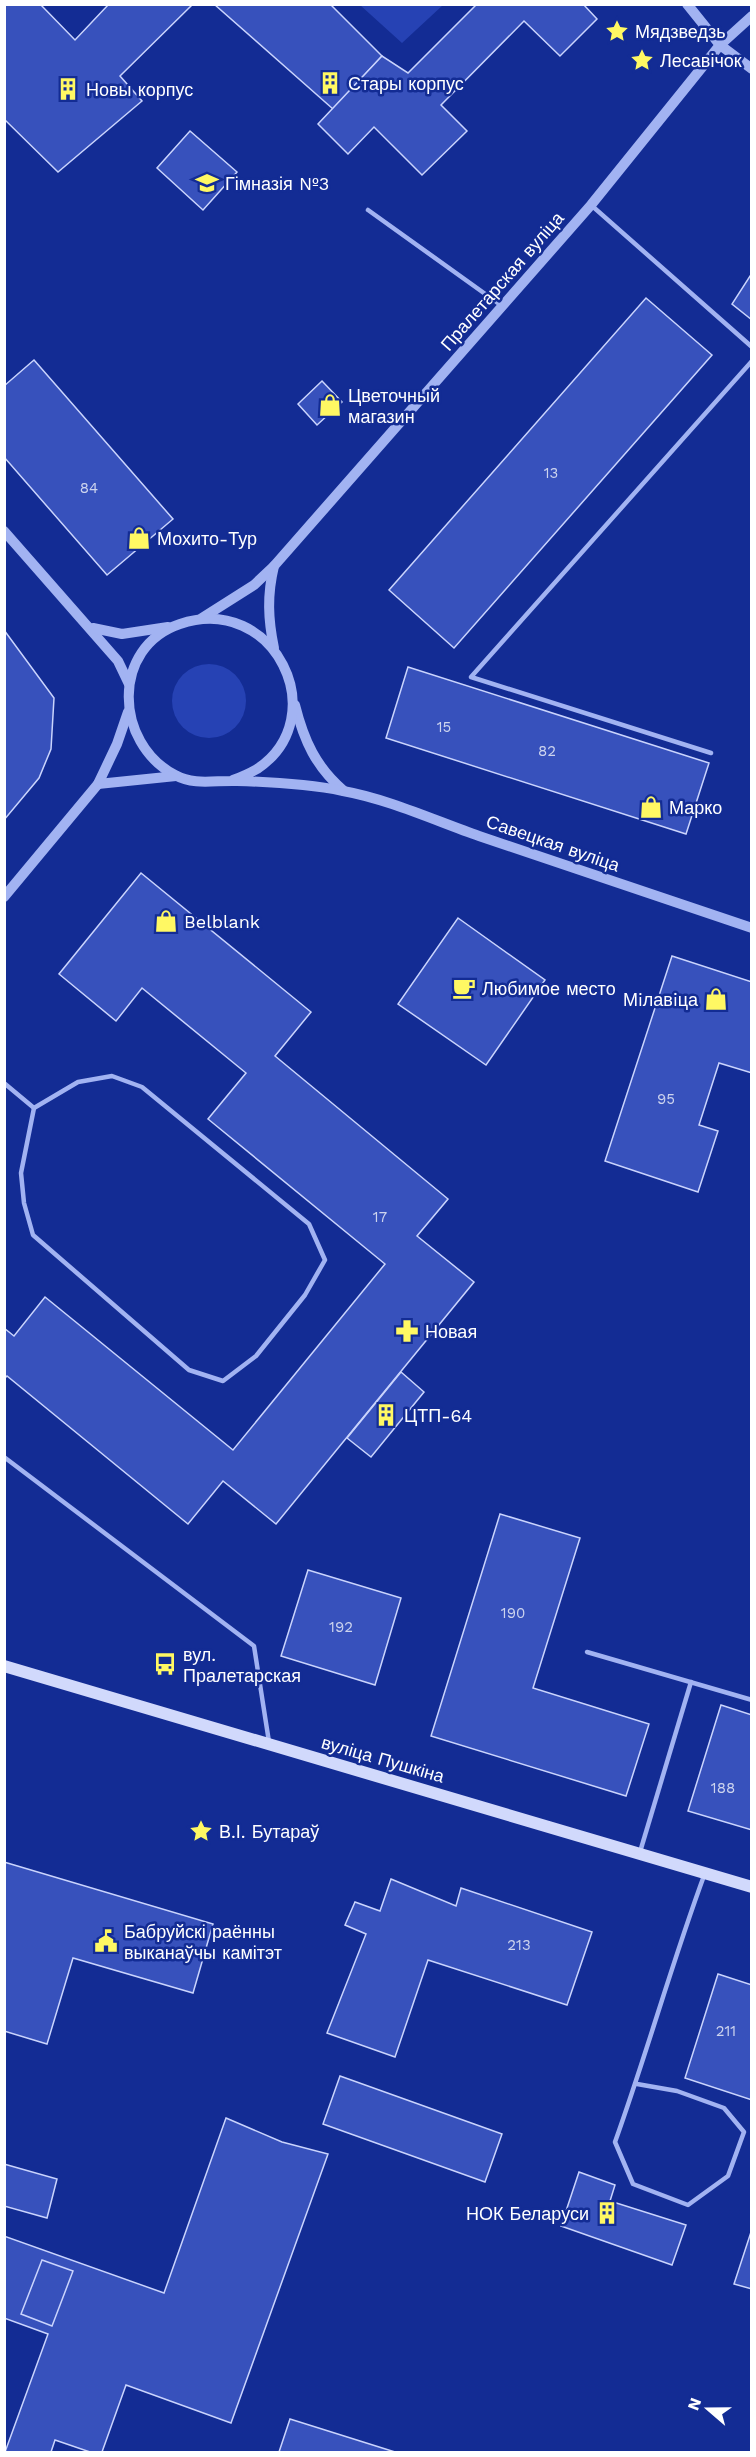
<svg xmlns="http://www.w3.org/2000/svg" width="756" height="2457" font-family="'Work Sans',sans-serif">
  <rect width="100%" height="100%" fill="#132c94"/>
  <g fill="#2642b4">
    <path d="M360,5H443L402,43Z"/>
    <circle cx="209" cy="701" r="37"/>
  </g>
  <g fill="#3751bc" stroke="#cad4fd" stroke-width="1.5">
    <path d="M4,4H40L75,40L109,4H193L120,76L142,101L58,172L4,119Z"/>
    <path d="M214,4H330L382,56L333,109Z"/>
    <path d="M477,4H583L597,19L560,56L524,21L441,105L467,131L422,175L374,127L348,154L318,124L382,56L408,73Z"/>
    <path d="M190,131L237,172L203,210L157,168Z"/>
    <path d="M752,273V320L732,304Z"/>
    <path d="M646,298L712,355L454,648L389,590Z"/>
    <path d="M34,360L173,519L107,575L4,457V386Z"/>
    <path d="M322,381L342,402L317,425L298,404Z"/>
    <path d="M4,630L54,698L51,749L39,778L4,820Z"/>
    <path d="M408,667L709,763L686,834L386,738Z"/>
    <path d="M141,873L311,1012L275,1056L448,1199L417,1236L474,1282L276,1524L223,1481L188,1524L7,1376L4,1379V1328L14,1336L45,1297L233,1450L385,1264L208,1119L246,1073L142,988L116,1021L59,974Z"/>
    <path d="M458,918L545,980L486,1065L398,1004Z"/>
    <path d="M672,956L752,982V1073L719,1063L699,1125L718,1131L698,1192L605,1161Z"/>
    <path d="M401,1372L424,1392L371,1457L347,1438Z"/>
    <path d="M500,1514L580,1538L533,1688L649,1724L626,1796L431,1736Z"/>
    <path d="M308,1570L401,1598L375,1685L281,1656Z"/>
    <path d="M721,1705L752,1715V1830L688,1811Z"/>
    <path d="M4,1862L213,1924L193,1993L73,1958L47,2044L4,2031Z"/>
    <path d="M391,1879L456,1906L461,1888L592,1932L567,2005L428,1960L395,2057L327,2033L366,1934L345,1925L355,1902L380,1911Z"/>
    <path d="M718,1974L752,1985V2100L685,2078Z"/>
    <path d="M340,2076L502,2134L485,2182L323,2124Z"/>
    <path d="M226,2118L282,2142L328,2154L231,2423L126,2385L102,2452H90L55,2440L51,2452H5L48,2334L4,2318V2236L164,2293Z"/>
    <path d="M4,2164L57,2179L47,2218L4,2206Z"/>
    <path d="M579,2172L615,2185L610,2201L686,2225L672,2265L561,2226Z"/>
    <path d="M752,2229V2289L734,2284Z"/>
    <path d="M42,2260L73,2271L52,2326L21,2314Z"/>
    <path d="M290,2419L395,2452H279Z"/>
  </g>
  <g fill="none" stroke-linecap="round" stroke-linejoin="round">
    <g stroke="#a2b3f2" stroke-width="4.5">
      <path d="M591,205L752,347"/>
      <path d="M368,210L502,306"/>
      <path d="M711,753L471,677L752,361"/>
      <path d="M112,1076L142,1087L309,1224L325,1260L305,1295L256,1356L223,1381L189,1370L33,1235L24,1203L21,1173L34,1108L78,1082Z"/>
      <path d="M4,1083L34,1108"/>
      <path d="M4,1457L254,1646L269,1742"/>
      <path d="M587,1652L752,1700"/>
      <path d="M640,1852L691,1682"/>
      <path d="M637,2084L677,2091L724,2108L744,2132L728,2176L688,2205L633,2184L615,2142C647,2053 672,1962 705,1873"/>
    </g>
    <g stroke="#a2b3f2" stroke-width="10">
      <path d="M687,4L720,45L752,69"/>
      <path d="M4,531L118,661L129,684"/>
      <path d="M274,566C267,595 268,619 274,648"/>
      <path d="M202,618L254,585L274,566L591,205L720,45L752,16"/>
      <path d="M93,628L122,634L168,627"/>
      <path d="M295,705C304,741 316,767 344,791"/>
      <path d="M233,780C241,777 250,773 257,769C335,717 274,592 180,624C111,647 114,743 175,775C195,786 215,780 237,781C272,782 308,784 343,791C388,799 436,821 479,836C570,866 661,897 752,928"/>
      <path d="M98,784L176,776"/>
      <path d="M4,897L98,784L117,744L128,712"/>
    </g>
    <path stroke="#d1d9fc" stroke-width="12" d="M4,1666L752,1887"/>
  </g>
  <defs>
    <g id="sight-bare" transform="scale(1.8)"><path d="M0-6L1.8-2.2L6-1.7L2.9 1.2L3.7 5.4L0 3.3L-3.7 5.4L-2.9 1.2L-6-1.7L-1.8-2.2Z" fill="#fff863" stroke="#132c94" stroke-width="2.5" paint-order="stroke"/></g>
    <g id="building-bare" transform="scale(1.8)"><path d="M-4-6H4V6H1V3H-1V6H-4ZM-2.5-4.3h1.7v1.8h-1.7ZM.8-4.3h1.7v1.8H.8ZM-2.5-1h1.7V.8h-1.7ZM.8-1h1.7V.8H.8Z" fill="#fff863" stroke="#132c94" stroke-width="2.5" paint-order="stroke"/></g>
    <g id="school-bare" transform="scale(1.8)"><path d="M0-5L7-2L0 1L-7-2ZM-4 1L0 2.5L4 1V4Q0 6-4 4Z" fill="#fff863" stroke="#132c94" stroke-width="2.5" paint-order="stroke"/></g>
    <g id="shop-bare" transform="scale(1.8)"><path d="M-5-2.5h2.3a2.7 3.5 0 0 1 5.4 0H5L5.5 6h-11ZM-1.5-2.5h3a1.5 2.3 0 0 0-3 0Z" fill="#fff863" stroke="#132c94" stroke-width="2.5" paint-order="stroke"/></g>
    <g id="cafe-bare" transform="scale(1.8)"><path d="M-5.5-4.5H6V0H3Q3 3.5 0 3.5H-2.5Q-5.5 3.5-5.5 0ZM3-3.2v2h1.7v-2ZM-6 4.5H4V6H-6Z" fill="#fff863" stroke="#132c94" stroke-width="2.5" paint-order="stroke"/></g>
    <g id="pharmacy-bare" transform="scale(1.8)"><path d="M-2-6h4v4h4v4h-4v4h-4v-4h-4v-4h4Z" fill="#fff863" stroke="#132c94" stroke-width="2.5" paint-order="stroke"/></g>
    <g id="bus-bare" transform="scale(1.8)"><path d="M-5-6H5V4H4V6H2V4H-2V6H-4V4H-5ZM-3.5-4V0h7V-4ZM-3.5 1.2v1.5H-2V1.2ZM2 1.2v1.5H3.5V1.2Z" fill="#fff863" stroke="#132c94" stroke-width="2.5" paint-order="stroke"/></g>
    <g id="civic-bare" transform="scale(1.8)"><path d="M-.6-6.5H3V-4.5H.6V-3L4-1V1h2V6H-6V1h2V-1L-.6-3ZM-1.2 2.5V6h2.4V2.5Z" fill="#fff863" stroke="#132c94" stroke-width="2.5" paint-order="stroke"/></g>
  </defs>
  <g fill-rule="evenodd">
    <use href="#sight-bare" x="617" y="31"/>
    <use href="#sight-bare" x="642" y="60"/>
    <use href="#building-bare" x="330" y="83"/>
    <use href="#building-bare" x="68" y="89"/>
    <use href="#school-bare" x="207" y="183"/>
    <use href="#shop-bare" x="330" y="405"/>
    <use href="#shop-bare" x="139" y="538"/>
    <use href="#shop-bare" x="651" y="807"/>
    <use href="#shop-bare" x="166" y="921"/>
    <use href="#cafe-bare" x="464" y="988"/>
    <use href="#shop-bare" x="716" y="999"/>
    <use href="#pharmacy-bare" x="407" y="1331"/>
    <use href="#building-bare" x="386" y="1415"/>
    <use href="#bus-bare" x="165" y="1664"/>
    <use href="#sight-bare" x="201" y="1831"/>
    <use href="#civic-bare" x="106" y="1941"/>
    <use href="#building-bare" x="607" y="2213"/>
  </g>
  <g text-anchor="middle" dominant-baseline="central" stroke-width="5" stroke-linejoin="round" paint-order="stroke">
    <g font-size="15" fill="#cdd4ee">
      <text x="551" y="473">13</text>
      <text x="89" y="488">84</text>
      <text x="444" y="727">15</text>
      <text x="547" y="751">82</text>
      <text x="666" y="1099">95</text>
      <text x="380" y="1217">17</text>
      <text x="513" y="1613">190</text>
      <text x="341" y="1627">192</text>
      <text x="723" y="1788">188</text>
      <text x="519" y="1945">213</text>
      <text x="726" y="2031">211</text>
    </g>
    <g font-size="18" fill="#fff" stroke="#132c94" text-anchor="start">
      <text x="635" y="31">Мядзведзь</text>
      <text x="660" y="60">Лесавічок</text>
      <text x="348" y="83">Стары корпус</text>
      <text x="86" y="89">Новы корпус</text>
      <text x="225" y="183">Гімназія №3</text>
      <text x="348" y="395">Цветочный<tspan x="348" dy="21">магазин</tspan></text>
      <text x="157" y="538">Мохито-Тур</text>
      <text x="669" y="807">Марко</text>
      <text x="184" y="921">Belblank</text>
      <text x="482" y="988">Любимое место</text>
      <text x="698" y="999" text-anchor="end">Мiлавiца</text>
      <text x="425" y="1331">Новая</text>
      <text x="404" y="1415">ЦТП-64</text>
      <text x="183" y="1654">вул.<tspan x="183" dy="21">Пралетарская</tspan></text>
      <text x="219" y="1831">В.І. Бутараў</text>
      <text x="124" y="1931">Бабруйскі раённы<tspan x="124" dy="21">выканаўчы камітэт</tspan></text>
      <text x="589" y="2213" text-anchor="end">НОК Беларуси</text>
    </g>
    <g font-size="18" fill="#fff" stroke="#132c94">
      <text transform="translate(502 281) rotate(-49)">Пралетарская вуліца</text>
      <text transform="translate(553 843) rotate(19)">Савецкая вуліца</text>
      <text transform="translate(383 1759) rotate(16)">вуліца Пушкіна</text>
    </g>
  </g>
  <rect width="756" height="2457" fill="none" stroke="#ffffff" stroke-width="12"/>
  <g transform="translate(708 2409) rotate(290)" stroke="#132c94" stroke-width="4.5" paint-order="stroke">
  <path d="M0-4.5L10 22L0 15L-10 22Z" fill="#ffffff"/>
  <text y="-9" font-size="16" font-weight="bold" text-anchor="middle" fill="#ffffff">N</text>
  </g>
</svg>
